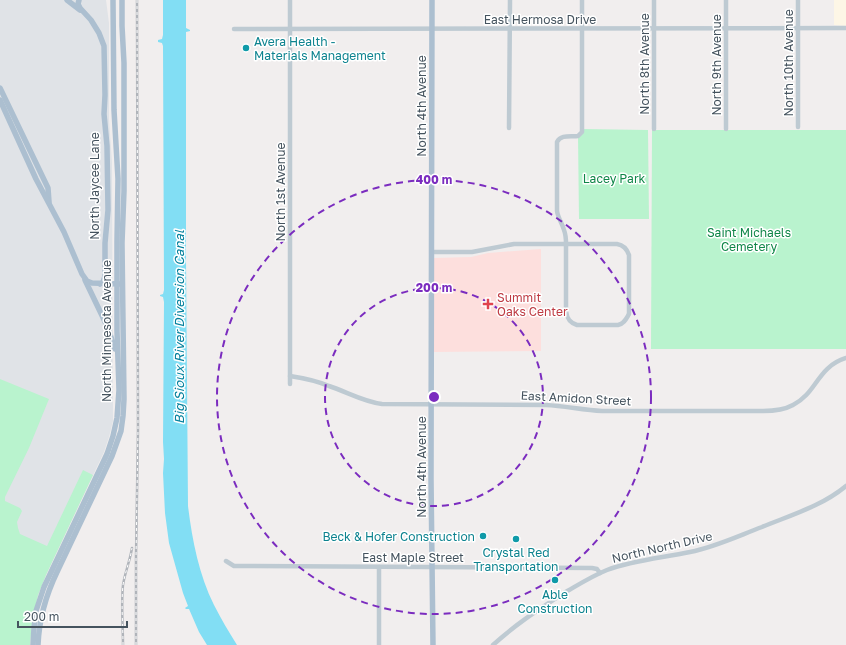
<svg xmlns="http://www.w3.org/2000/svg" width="846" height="645" font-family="'Golos Text',sans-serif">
  <rect width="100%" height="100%" fill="#f1eeee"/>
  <path fill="#fdf6e6" d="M834,0H846V26L834,25Z"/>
  <path fill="#fddfdd" d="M541,249V351L434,352V258L471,257L488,253Z"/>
  <path fill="#e0e3e7" d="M0,0H106L109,23V120L112,162L113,421L109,437L104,452L46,575L38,595L32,622L30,645H0Z"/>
  <g fill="#b9f3ce">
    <path d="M582,129L648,130L649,219H579L578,136Z"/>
    <path d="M652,130H846V349H651Z"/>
    <path d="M0,379L49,399L29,448L5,497V501L20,508L22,511L17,522L18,528L20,534L47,546L83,470L93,475L46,575L38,595L32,622L30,645H0Z"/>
  </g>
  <path fill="#82def4" d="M163,0H186V28L190,30V31L186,32V259L188,506C192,539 199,575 214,605C221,619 229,632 237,645H207L199,632L189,609H186L185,608L188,606L183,593L169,543L165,513L163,473L164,459L163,442L164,302L163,297L160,296V295L163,294L164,290L163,46L162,43L158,42V40L162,39L163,35Z"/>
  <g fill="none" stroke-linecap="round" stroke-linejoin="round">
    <g stroke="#becad2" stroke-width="4.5">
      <path d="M290,0V384"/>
      <path d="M798,0V127"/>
      <path d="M234,29L846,28"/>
      <path d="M509,128L510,0"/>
      <path d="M654,129V0"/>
      <path d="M726,129V0"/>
      <path d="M432,252H472L514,244H617C623,245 627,249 629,255V314C626,319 624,324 618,325H577C570,323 567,319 566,311V244C566,239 566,235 564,230C562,223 558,218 557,211V142C561,134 571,137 578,136L582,132V0"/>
      <path d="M290,376C303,378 317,381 329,386C347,392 364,402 382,404L546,405C565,406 583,410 602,411H763C773,411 784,410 793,405C817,393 817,367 846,358"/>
      <path d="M226,561L234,566L592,568L597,569L600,573"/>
      <path d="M379,567V645"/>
      <path d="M493,645C516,624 538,610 564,593C578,585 592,576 607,570C634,560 662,558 690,552C715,547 738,536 762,527C791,515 822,506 846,486"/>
    </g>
    <g stroke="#acbfd0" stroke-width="5.5">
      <path d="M67,0L80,10"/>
      <path d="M79,0L78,4L80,8L91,20L99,33L104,46L105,95L104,114L107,146L108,210L105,243V276L103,282L100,284"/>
      <path d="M432,0L431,479L433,645"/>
      <path d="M0,88L48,188L49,202"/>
      <path d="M0,100L36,179L64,232L82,274L87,281L92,283L120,284"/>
      <path d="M85,280L108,328L115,349"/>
      <path d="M33,645L34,628L36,611L44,587L107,454L113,436L117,418L119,390L117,331V241L118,179L114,110L113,0"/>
      <path d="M38,645C39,619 46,595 57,572L112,456L121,431L123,416L124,399L123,320L122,243L124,191V63L122,26V0"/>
    </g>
    <g stroke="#b0b4ba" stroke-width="2.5">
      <g id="rail">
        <path d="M123,645C123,625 121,605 123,585C125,572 130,561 132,548"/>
        <path d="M136,645V557L138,430L137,0"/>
      </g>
    </g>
    <use href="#rail" stroke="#fff" stroke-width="1" stroke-dasharray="3" stroke-linecap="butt"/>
  </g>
  <g fill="none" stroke="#7b2cbf" stroke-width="2" stroke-dasharray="7 5">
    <circle cx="434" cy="397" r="109"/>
    <circle cx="434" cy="397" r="217"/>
  </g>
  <g fill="#0f9aa8" stroke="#fff" stroke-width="1.5">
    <circle cx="246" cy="48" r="4"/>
    <circle cx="483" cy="536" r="4"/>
    <circle cx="516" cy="539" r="4"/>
    <circle cx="555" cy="580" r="4"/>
  </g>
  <path fill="#e0444e" stroke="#fff" stroke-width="1.5" d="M486 298h4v4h4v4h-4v4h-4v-4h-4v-4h4z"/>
  <g text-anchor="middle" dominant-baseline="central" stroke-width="3" stroke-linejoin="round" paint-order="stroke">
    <g font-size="12" fill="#45535e" stroke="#fff">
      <text x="540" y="19">East Hermosa Drive</text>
      <text transform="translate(788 63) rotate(-90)">North 10th Avenue</text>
      <text transform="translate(644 64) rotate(-90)">North 8th Avenue</text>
      <text transform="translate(716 65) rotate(-90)">North 9th Avenue</text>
      <text transform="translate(421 106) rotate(-90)">North 4th Avenue</text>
      <text transform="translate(94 186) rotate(-90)">North Jaycee Lane</text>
      <text transform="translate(280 192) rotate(-90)">North 1st Avenue</text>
      <text transform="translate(106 331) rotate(-90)">North Minnesota Avenue</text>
      <text transform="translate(576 398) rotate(3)">East Amidon Street</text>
      <text transform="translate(421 467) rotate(-90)">North 4th Avenue</text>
      <text transform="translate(662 547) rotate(-13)">North North Drive</text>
      <text x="413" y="557">East Maple Street</text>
    </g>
    <g font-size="12" fill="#0d838f" stroke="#fff">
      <text x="254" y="41" text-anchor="start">Avera Health -<tspan x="254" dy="14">Materials Management</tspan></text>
      <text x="475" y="536" text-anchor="end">Beck &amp; Hofer Construction</text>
      <text x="516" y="552">Crystal Red<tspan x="516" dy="14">Transportation</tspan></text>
      <text x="555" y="594">Able<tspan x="555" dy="14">Construction</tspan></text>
    </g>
    <g font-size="12" fill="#0f8648" stroke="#fff">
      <text x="614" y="178">Lacey Park</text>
      <text x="749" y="232">Saint Michaels<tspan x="749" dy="14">Cemetery</tspan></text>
    </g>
    <g font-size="12" fill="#be3a42" stroke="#fff" text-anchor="start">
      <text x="497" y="297">Summit<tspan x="497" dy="14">Oaks Center</tspan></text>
    </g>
    <g font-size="13" font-style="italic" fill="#03809d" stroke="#fff">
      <text transform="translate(179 327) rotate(-90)">Big Sioux River Diversion Canal</text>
    </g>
  </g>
  <circle cx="434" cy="397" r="6" fill="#7b2cbf" stroke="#fff" stroke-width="2"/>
  <g font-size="12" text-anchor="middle" font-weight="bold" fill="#7b2cbf" stroke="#fff" stroke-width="3" stroke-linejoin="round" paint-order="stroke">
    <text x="434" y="184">400 m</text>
    <text x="434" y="292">200 m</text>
  </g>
  <path d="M18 621v6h109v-6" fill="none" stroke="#45535e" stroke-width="2"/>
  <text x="24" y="621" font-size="12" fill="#45535e" stroke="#ffffff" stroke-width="3" paint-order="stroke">200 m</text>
</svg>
